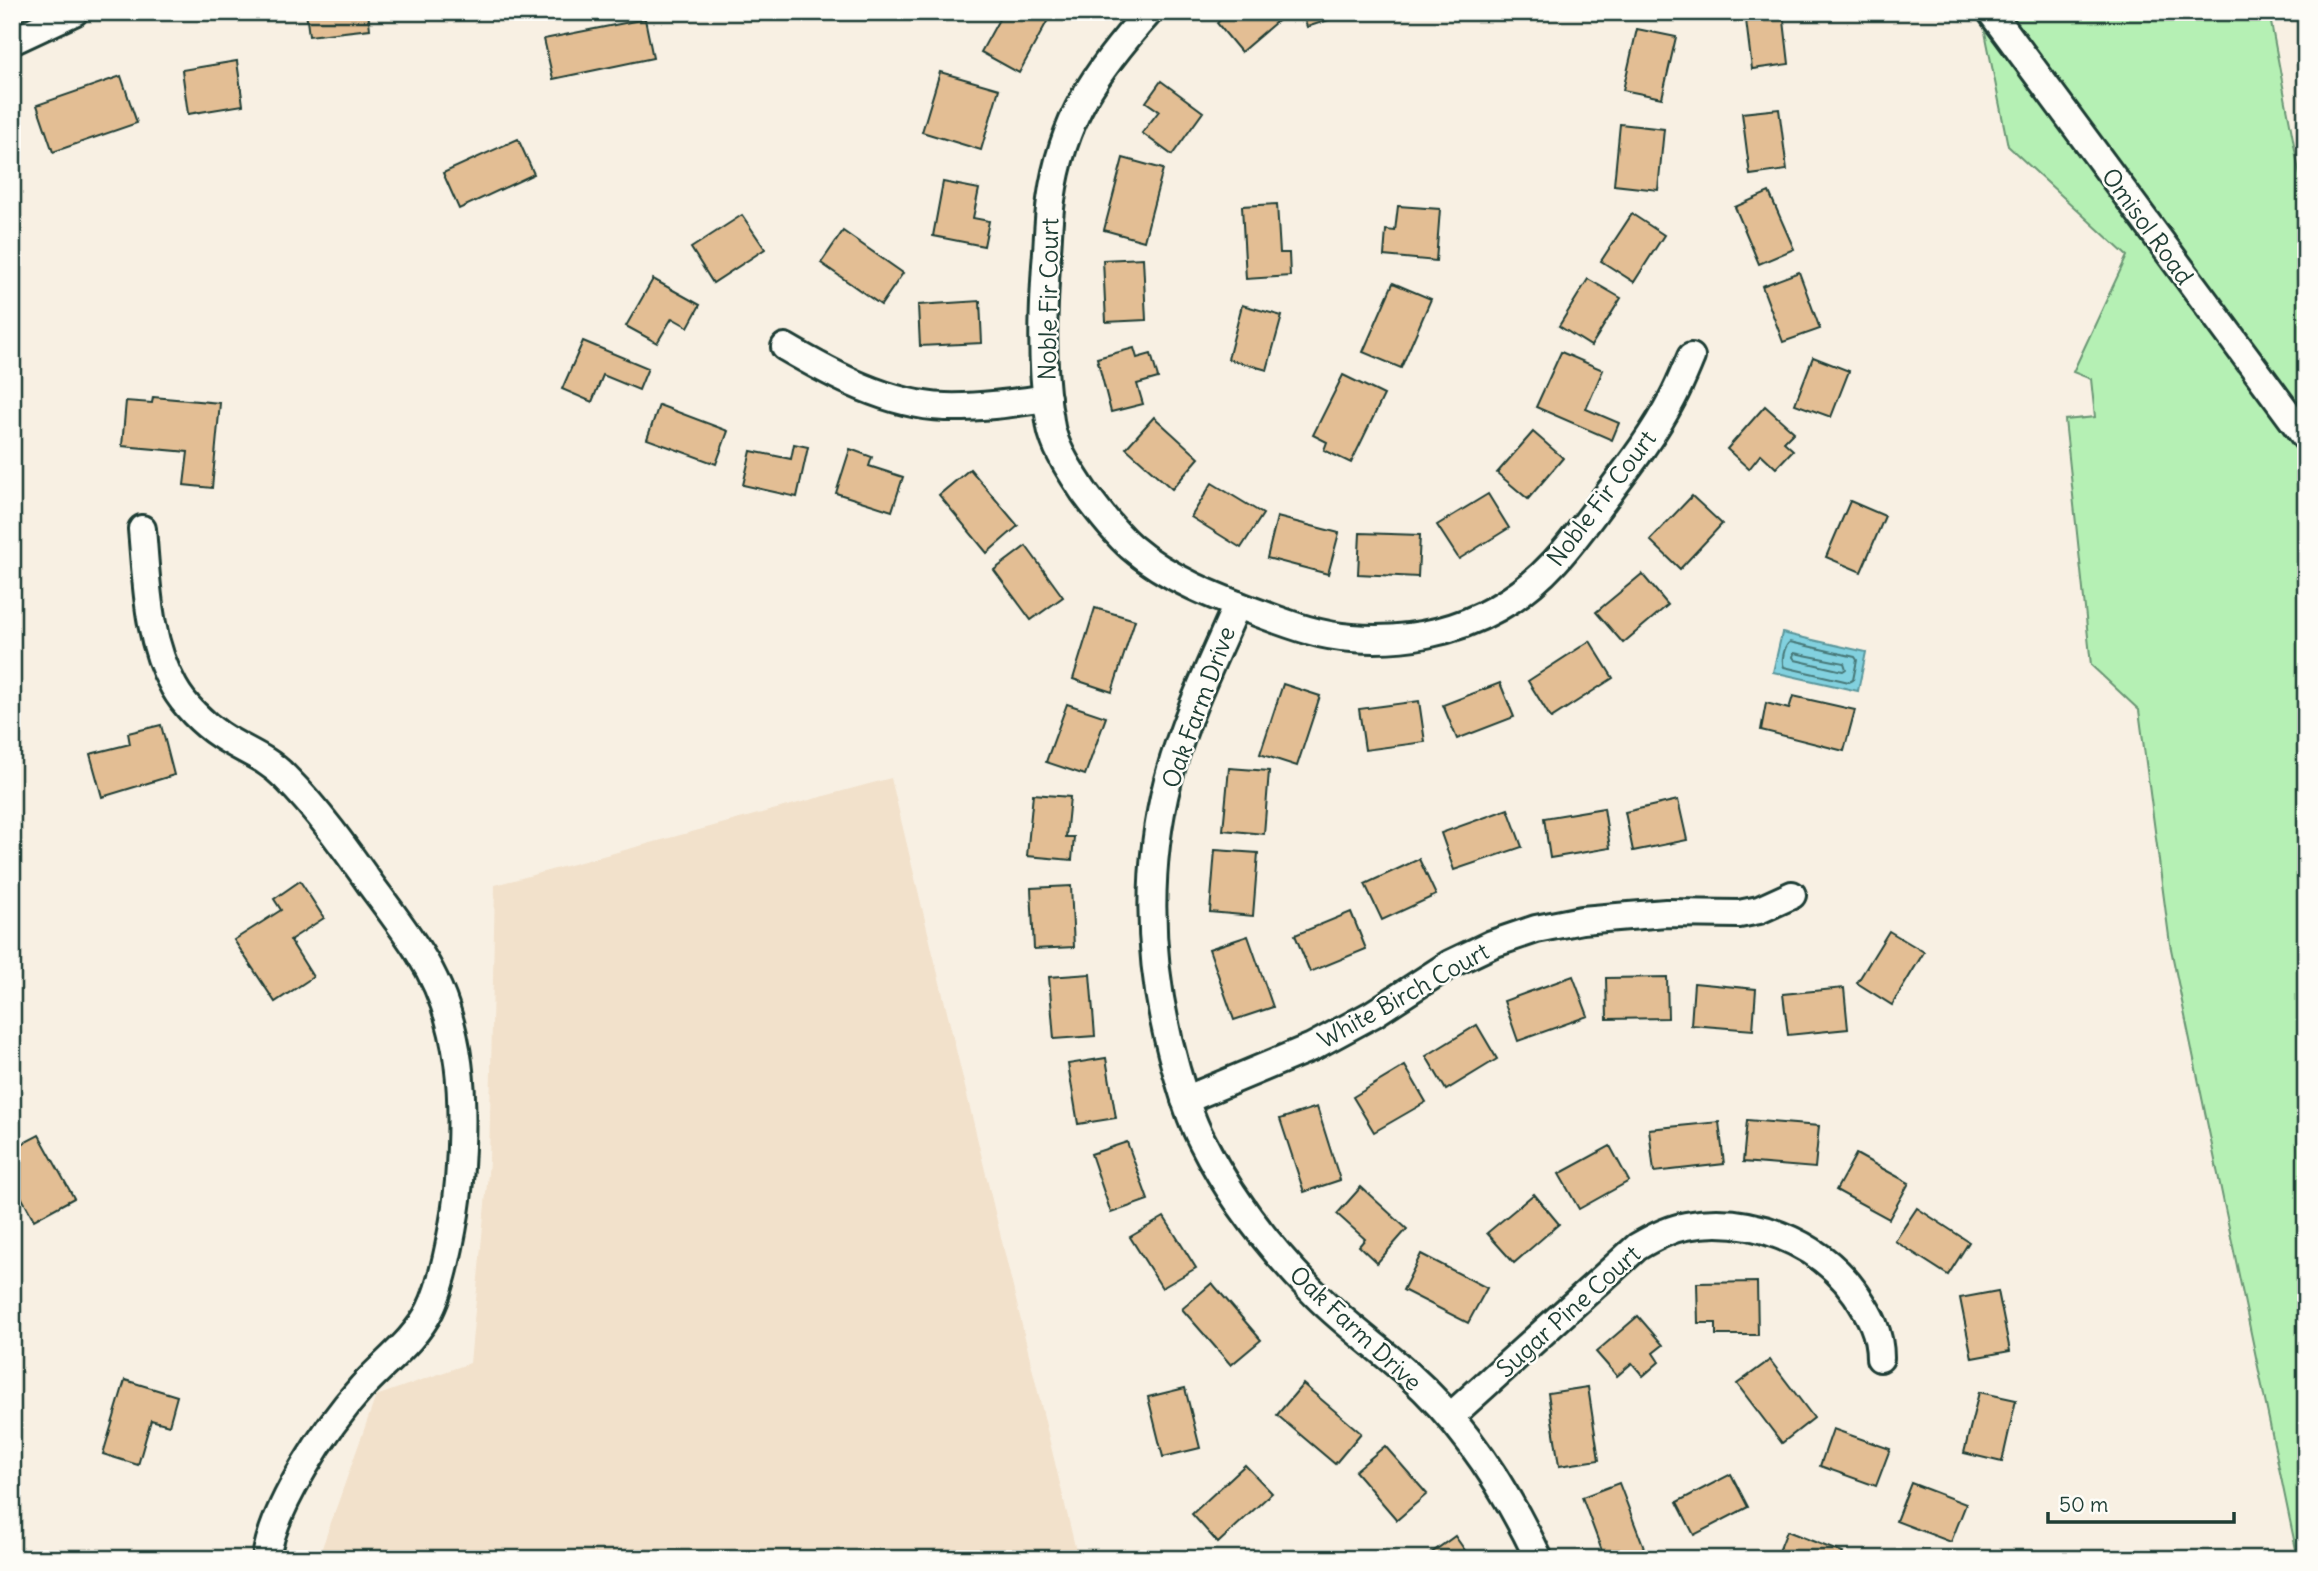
<svg xmlns="http://www.w3.org/2000/svg" width="2318" height="1571" font-family="Delius,sans-serif">
  <rect width="100%" height="100%" fill="#f8f0e3"/>
  <filter id="ink" filterUnits="userSpaceOnUse"><feTurbulence type="fractalNoise" baseFrequency=".0143" numOctaves="2"/><feDisplacementMap in="SourceGraphic" scale="14" xChannelSelector="R" yChannelSelector="G"/><feConvolveMatrix kernelMatrix="1 2 1 2 8 2 1 2 1" color-interpolation-filters="sRGB"/></filter>
  <g filter="url(#ink)">
    <path fill="#f2e1cb" d="M891,778L1078,1559H318L376,1396L470,1363L489,1162L495,885Z"/>
    <path fill="#b5f0b4" stroke="#6a9674" stroke-width="2" d="M1981,12H2269L2306,208V1559H2298L2170,944L2139,710L2091,665L2065,420L2095,417L2091,379L2073,372L2127,256L2008,146Z"/>
    <path fill="#82d1df" stroke="#5a969b" stroke-width="2" d="M1782,633L1866,652L1858,691L1773,672Z"/>
    <g fill="none" stroke-linecap="round" stroke-linejoin="round">
      <g stroke="#477878" stroke-width="2">
        <path d="M1790,642L1855,657L1857,660L1853,680L1849,682L1784,667C1781,661 1784,646 1790,642Z"/>
        <path d="M1794,653L1844,663L1846,669L1843,671L1795,660L1793,657Z"/>
      </g>
    </g>
    <g fill="#e3be94" stroke="#1f3d34" stroke-width="2">
      <path d="M306,12H368L370,29L309,36Z"/>
      <path d="M1003,12H1038L1049,18L1019,73L981,52Z"/>
      <path d="M1229,12H1280L1283,16L1241,52L1217,23Z"/>
      <path d="M1302,12H1353L1307,27Z"/>
      <path d="M1745,12H1783L1789,64L1752,69Z"/>
      <path d="M645,19L653,58L553,79L544,39Z"/>
      <path d="M1637,29L1676,37L1662,98L1623,90Z"/>
      <path d="M237,61L243,105L188,114L182,70Z"/>
      <path d="M940,72L999,89L981,150L922,132Z"/>
      <path d="M121,76L137,123L53,152L37,105Z"/>
      <path d="M1161,81L1203,112L1172,155L1142,133L1159,111L1146,102Z"/>
      <path d="M1779,109L1787,170L1750,175L1742,113Z"/>
      <path d="M1620,124L1664,129L1658,190L1614,185Z"/>
      <path d="M518,139L534,174L459,209L443,173Z"/>
      <path d="M1123,158L1163,169L1144,241L1104,230Z"/>
      <path d="M943,182L979,189L973,218L989,221L984,246L933,236Z"/>
      <path d="M1769,192L1794,249L1759,264L1735,207Z"/>
      <path d="M1277,204L1280,253H1289L1290,276L1246,279L1242,206Z"/>
      <path d="M1398,206L1440,209L1436,261L1384,256L1386,230L1395,231Z"/>
      <path d="M1632,214L1664,235L1634,282L1601,261Z"/>
      <path d="M742,215L765,249L713,283L691,248Z"/>
      <path d="M843,231L903,273L881,305L821,263Z"/>
      <path d="M1143,258L1146,320L1106,322L1103,260Z"/>
      <path d="M1799,272L1820,329L1783,342L1762,286Z"/>
      <path d="M653,279L700,305L688,327L672,318L657,343L626,326Z"/>
      <path d="M1588,279L1621,298L1591,346L1559,326Z"/>
      <path d="M1393,283L1431,299L1401,368L1363,352Z"/>
      <path d="M980,301L982,343L920,346L918,305Z"/>
      <path d="M1242,305L1282,316L1267,370L1228,359Z"/>
      <path d="M583,341L648,368L639,390L603,375L592,402L562,389Z"/>
      <path d="M1134,348L1137,358L1151,354L1158,378L1137,384L1143,404L1111,412L1097,358Z"/>
      <path d="M1561,352L1603,370L1586,409L1619,423L1612,440L1536,407Z"/>
      <path d="M1813,357L1849,371L1831,417L1795,404Z"/>
      <path d="M1343,375L1384,395L1351,463L1324,450L1327,442L1313,435Z"/>
      <path d="M153,397L220,403L212,488L184,485L188,452L122,446L126,401L152,403Z"/>
      <path d="M659,405L728,431L716,464L647,439Z"/>
      <path d="M1765,406L1794,432L1784,442L1793,450L1776,468L1761,454L1749,469L1727,449Z"/>
      <path d="M1154,417L1199,458L1172,489L1126,448Z"/>
      <path d="M1533,432L1563,458L1528,499L1497,473Z"/>
      <path d="M794,444L808,447L797,497L743,485L751,451L791,459Z"/>
      <path d="M850,449L872,457L869,466L903,477L892,511L836,493Z"/>
      <path d="M970,469L1018,526L987,553L939,495Z"/>
      <path d="M1212,483L1263,514L1241,548L1191,517Z"/>
      <path d="M1488,494L1509,528L1459,559L1437,525Z"/>
      <path d="M1692,496L1722,524L1680,569L1650,540Z"/>
      <path d="M1850,501L1885,516L1861,572L1826,557Z"/>
      <path d="M1277,517L1339,533L1328,574L1267,558Z"/>
      <path d="M1360,533L1420,535L1418,577L1358,574Z"/>
      <path d="M1026,546L1063,597L1031,620L994,570Z"/>
      <path d="M1642,574L1668,605L1623,643L1596,612Z"/>
      <path d="M1095,608L1135,620L1112,692L1073,679Z"/>
      <path d="M1590,641L1613,678L1551,718L1528,681Z"/>
      <path d="M1500,683L1514,717L1457,739L1443,705Z"/>
      <path d="M1283,684L1320,696L1297,766L1260,754Z"/>
      <path d="M1793,696L1855,710L1844,751L1761,730L1766,703L1789,709Z"/>
      <path d="M1419,701L1425,742L1365,750L1359,709Z"/>
      <path d="M1067,704L1106,717L1085,775L1046,762Z"/>
      <path d="M161,725L174,775L102,797L90,754L130,744L128,733Z"/>
      <path d="M1229,768L1269,771L1264,834L1223,830Z"/>
      <path d="M1033,794L1070,797L1066,837H1074L1072,860L1027,856Z"/>
      <path d="M1678,800L1687,840L1633,851L1625,812Z"/>
      <path d="M1604,808L1610,848L1550,858L1544,818Z"/>
      <path d="M1508,809L1522,847L1454,870L1441,833Z"/>
      <path d="M1215,850L1258,853L1253,916L1210,912Z"/>
      <path d="M1419,859L1436,895L1382,920L1365,884Z"/>
      <path d="M300,881L324,918L290,940L313,977L275,1002L234,940L281,910L274,899Z"/>
      <path d="M1071,886L1074,947L1034,949L1031,888Z"/>
      <path d="M1351,912L1366,949L1310,972L1295,935Z"/>
      <path d="M1889,931L1924,952L1892,1005L1857,983Z"/>
      <path d="M1248,936L1273,1007L1234,1020L1209,949Z"/>
      <path d="M1090,974L1095,1036L1054,1039L1049,977Z"/>
      <path d="M1573,976L1588,1016L1518,1041L1504,1001Z"/>
      <path d="M1667,977L1668,1018L1607,1019L1606,978Z"/>
      <path d="M1694,983L1756,989L1753,1030L1691,1025Z"/>
      <path d="M1844,988L1848,1029L1788,1035L1783,994Z"/>
      <path d="M1477,1025L1497,1059L1446,1090L1426,1056Z"/>
      <path d="M1106,1058L1116,1118L1078,1124L1068,1064Z"/>
      <path d="M1405,1066L1426,1102L1374,1132L1353,1097Z"/>
      <path d="M1317,1107L1340,1180L1304,1192L1280,1119Z"/>
      <path d="M1747,1120L1819,1126L1815,1168L1743,1162Z"/>
      <path d="M1719,1122L1724,1164L1654,1172L1649,1129Z"/>
      <path d="M39,1135L74,1198L34,1220L12,1180V1149Z"/>
      <path d="M1127,1142L1148,1200L1111,1213L1091,1154Z"/>
      <path d="M1610,1146L1629,1181L1579,1209L1559,1174Z"/>
      <path d="M1856,1154L1909,1183L1889,1219L1836,1190Z"/>
      <path d="M1361,1187L1407,1229L1377,1263L1359,1246L1365,1239L1337,1214Z"/>
      <path d="M1534,1194L1559,1224L1514,1263L1487,1233Z"/>
      <path d="M1917,1208L1969,1242L1948,1275L1895,1241Z"/>
      <path d="M1164,1217L1196,1268L1162,1288L1130,1237Z"/>
      <path d="M1421,1254L1487,1288L1468,1323L1403,1290Z"/>
      <path d="M1757,1282L1758,1335H1716V1323H1698L1697,1283Z"/>
      <path d="M1212,1283L1261,1340L1231,1365L1182,1309Z"/>
      <path d="M1998,1291L2010,1351L1972,1358L1960,1298Z"/>
      <path d="M1638,1316L1663,1345L1653,1353L1659,1362L1643,1376L1632,1363L1617,1376L1596,1352Z"/>
      <path d="M1770,1360L1814,1418L1782,1443L1737,1384Z"/>
      <path d="M125,1380L177,1396L169,1425L151,1420L138,1465L103,1454Z"/>
      <path d="M1303,1384L1361,1433L1335,1464L1277,1415Z"/>
      <path d="M1588,1387L1599,1460L1559,1466L1548,1393Z"/>
      <path d="M1185,1388L1200,1448L1163,1457L1148,1397Z"/>
      <path d="M1979,1392L2016,1400L2002,1462L1964,1453Z"/>
      <path d="M1833,1429L1890,1449L1876,1486L1820,1466Z"/>
      <path d="M1385,1446L1427,1494L1397,1520L1355,1471Z"/>
      <path d="M1245,1465L1272,1493L1218,1543L1192,1514Z"/>
      <path d="M1731,1474L1748,1507L1694,1535L1677,1502Z"/>
      <path d="M1619,1483L1645,1551L1624,1559H1605L1582,1497Z"/>
      <path d="M1911,1483L1966,1504L1951,1542L1896,1521Z"/>
      <path d="M1787,1531L1843,1553L1840,1559H1776Z"/>
      <path d="M1455,1536L1471,1559H1423Z"/>
    </g>
    <g fill="none" stroke-linecap="round" stroke-linejoin="round">
      <g stroke="#1f3d34" stroke-width="32">
        <g id="minor">
          <path d="M1149,12C1096,71 1062,119 1051,200C1048,221 1048,244 1046,265C1043,313 1041,361 1048,409C1050,417 1050,427 1053,435C1059,455 1073,475 1084,492C1098,511 1113,531 1131,547C1168,579 1218,598 1264,615C1293,626 1321,636 1352,638C1402,642 1453,633 1497,608C1543,583 1572,543 1602,502C1627,469 1653,436 1672,399C1679,386 1685,371 1691,357"/>
          <path d="M1991,12L2306,438"/>
          <path d="M12,41L74,12"/>
          <path d="M785,347C833,375 888,405 945,407C979,408 1013,403 1047,398"/>
          <path d="M142,529C147,584 147,639 174,687C184,705 202,723 220,735C242,750 266,757 285,777C318,810 345,848 371,885C388,908 405,930 420,954C464,1022 465,1103 459,1181C456,1215 445,1280 430,1310C416,1339 384,1363 362,1387C327,1426 273,1506 266,1559"/>
          <path d="M1237,605C1212,662 1184,719 1168,780C1144,875 1149,974 1176,1069C1183,1093 1190,1118 1202,1141C1231,1199 1272,1251 1317,1296C1346,1325 1379,1348 1409,1375C1465,1425 1507,1491 1539,1559"/>
          <path d="M1185,1100L1312,1047L1373,1014L1450,964L1492,944L1536,929L1582,920L1629,916L1666,913L1739,914L1759,910L1792,895"/>
          <path d="M1451,1416L1637,1247C1652,1238 1669,1229 1686,1226C1749,1214 1819,1241 1856,1294C1870,1315 1880,1332 1880,1358"/>
        </g>
      </g>
      <use href="#minor" stroke="#fdfcf7" stroke-width="26"/>
    </g>
  </g>
  <g text-anchor="middle" dominant-baseline="central" stroke-width="5" stroke-linejoin="round" paint-order="stroke">
    <g font-size="24" fill="#1f3d34" stroke="#fdfcf7">
      <text transform="translate(2148 226) rotate(54)">Omisol Road</text>
      <text transform="translate(1048 299) rotate(-89)">Noble Fir Court</text>
      <text transform="translate(1601 498) rotate(-53)">Noble Fir Court</text>
      <text transform="translate(1198 707) rotate(-70)">Oak Farm Drive</text>
      <text transform="translate(1403 995) rotate(-29)">White Birch Court</text>
      <text transform="translate(1568 1311) rotate(-42)">Sugar Pine Court</text>
      <text transform="translate(1356 1328) rotate(43)">Oak Farm Drive</text>
    </g>
  </g>
  <rect width="2318" height="1571" fill="none" stroke="#fdfcf7" stroke-width="42"/>
  <rect x="21" y="21" width="2276" height="1529" fill="none" stroke="#1f3d34" stroke-width="2.5" filter="url(#ink)"/>
  <path d="M2048 1512v10h186v-10" fill="none" stroke="#1f3d34" stroke-width="3.5"/>
  <text x="2059" y="1512" font-size="21" fill="#1f3d34" stroke="#fdfcf7" stroke-width="5" paint-order="stroke">50 m</text>
</svg>
